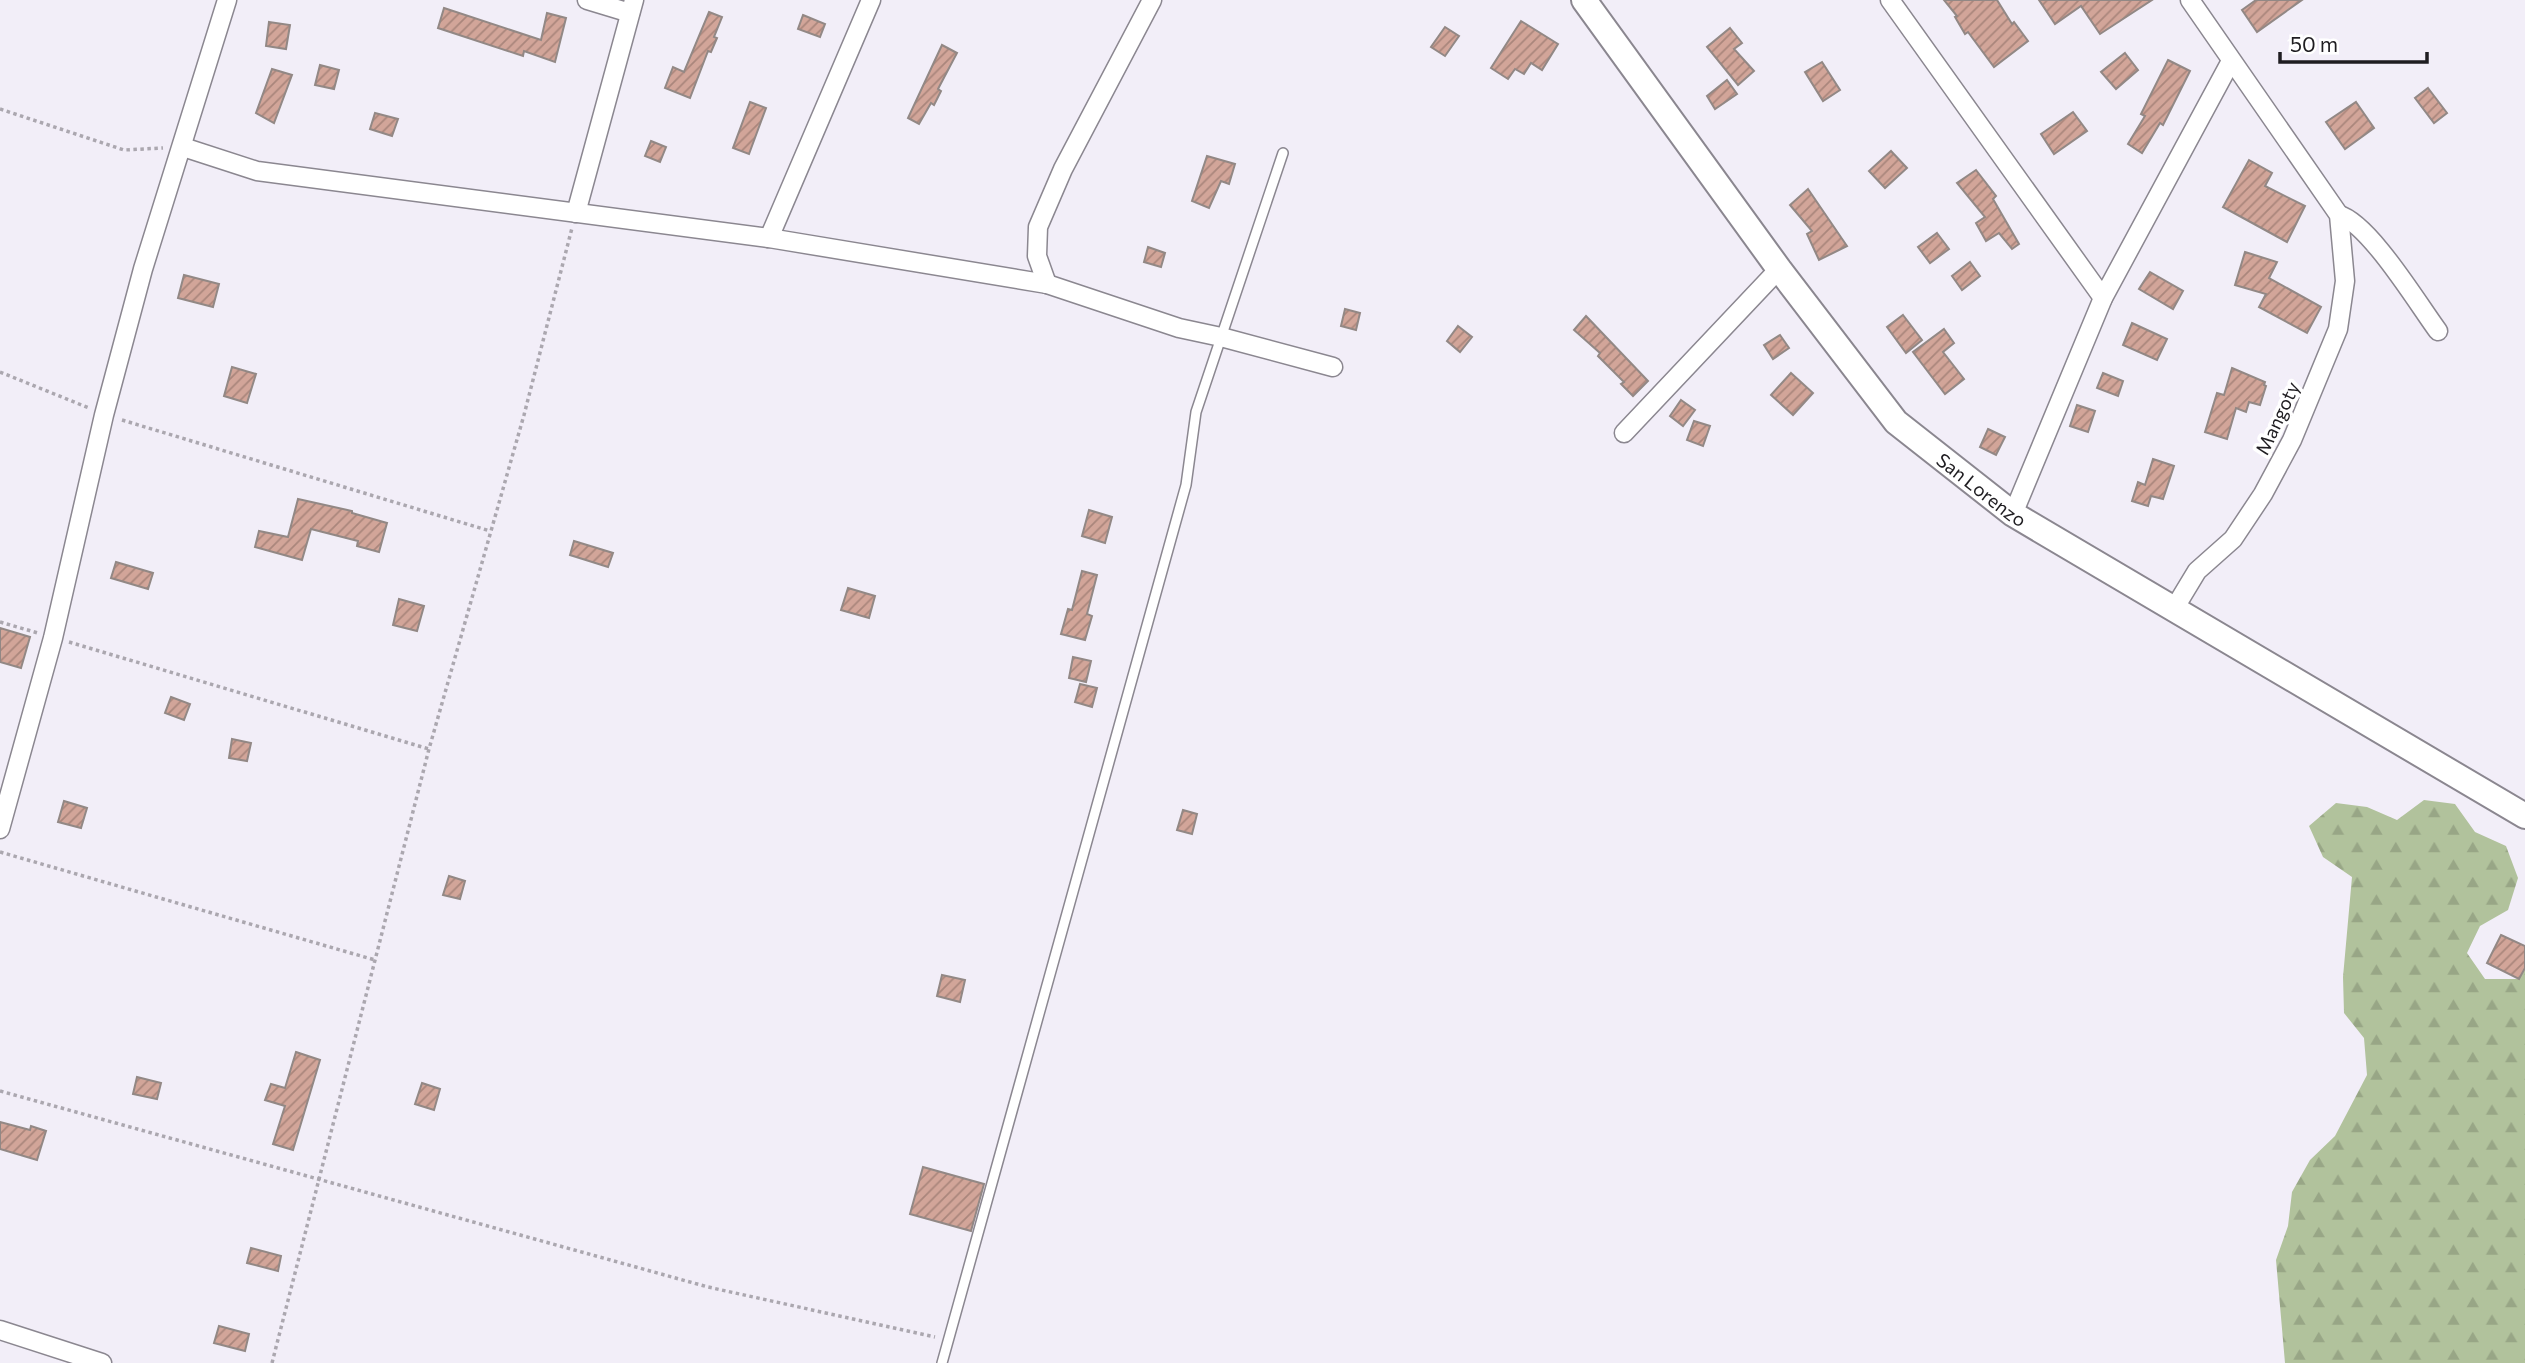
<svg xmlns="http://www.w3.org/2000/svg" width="2525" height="1363" font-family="Commissioner,sans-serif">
  <defs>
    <pattern id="forest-firs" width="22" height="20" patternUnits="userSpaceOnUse" patternTransform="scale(1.75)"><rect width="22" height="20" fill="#b1c29c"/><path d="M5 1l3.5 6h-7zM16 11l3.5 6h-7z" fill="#98a686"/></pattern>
    <pattern id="building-hatch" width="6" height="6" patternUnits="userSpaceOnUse" patternTransform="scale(1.75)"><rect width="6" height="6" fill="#d2a599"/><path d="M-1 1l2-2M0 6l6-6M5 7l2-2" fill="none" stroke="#aa867c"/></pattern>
  </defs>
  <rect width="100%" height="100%" fill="#f2eef8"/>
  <path fill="url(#forest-firs)" d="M2424,800L2455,804L2475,832L2506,846L2518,878L2508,910L2480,926L2467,953L2485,979H2519L2525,952V1363H2285L2276,1260L2288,1226L2292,1192L2310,1160L2335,1136L2367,1075L2364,1038L2344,1013L2343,977L2352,877L2323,857L2309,826L2336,803L2367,807L2397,820Z"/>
  <g fill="url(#building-hatch)" stroke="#928885" stroke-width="2">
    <path d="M1944,0H1997L2012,24L2014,22L2028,41L1994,67L1968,32L1965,34L1955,17L1957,16Z"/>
    <path d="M2039,0H2152L2100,34L2081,6L2055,24Z"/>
    <path d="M2256,0H2302L2257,32L2242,10Z"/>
    <path d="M444,8L541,40L547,13L566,18L555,62L524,51L523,56L438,28Z"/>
    <path d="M709,12L722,17L714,37L717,38L711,52L708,51L690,98L665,88L673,67L684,72Z"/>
    <path d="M803,15L825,24L820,37L798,29Z"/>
    <path d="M1521,21L1558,44L1542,70L1531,63L1524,74L1515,69L1508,79L1491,68Z"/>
    <path d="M269,22L290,25L286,49L266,46Z"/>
    <path d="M1445,27L1459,36L1445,56L1431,47Z"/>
    <path d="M1730,28L1742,43L1734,49L1754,71L1738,85L1707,47Z"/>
    <path d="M942,45L957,53L938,89L941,91L934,105L931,103L919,124L908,118Z"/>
    <path d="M2125,53L2138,70L2116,89L2101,72Z"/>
    <path d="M2168,60L2190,71L2163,125L2160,123L2142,153L2128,144L2145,116L2141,114Z"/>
    <path d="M1822,62L1840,90L1823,101L1805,72Z"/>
    <path d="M320,65L339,70L334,89L315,85Z"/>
    <path d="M272,69L292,75L274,123L256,113Z"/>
    <path d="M1727,80L1737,94L1715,109L1707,96Z"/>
    <path d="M2428,88L2447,113L2434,123L2415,98Z"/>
    <path d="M750,102L766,108L749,154L733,148Z"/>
    <path d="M2356,102L2374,128L2345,149L2326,122Z"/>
    <path d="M2073,112L2087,131L2054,154L2041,134Z"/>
    <path d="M375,113L398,119L392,136L370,129Z"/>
    <path d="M651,141L666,147L660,162L645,156Z"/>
    <path d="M1891,151L1907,168L1885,188L1869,171Z"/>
    <path d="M1207,156L1235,164L1229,184L1221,181L1209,208L1192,201Z"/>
    <path d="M2249,160L2272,173L2265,186L2305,206L2287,242L2223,207Z"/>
    <path d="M1976,170L1996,196L1993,199L2019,244L2012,249L1999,233L1986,241L1976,223L1985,217L1957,183Z"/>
    <path d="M1808,189L1847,246L1819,260L1807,234L1812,231L1790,205Z"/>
    <path d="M1937,233L1949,249L1930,263L1918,247Z"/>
    <path d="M1148,247L1165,253L1161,267L1144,262Z"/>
    <path d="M2245,252L2277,262L2269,278L2321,307L2307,333L2259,307L2266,294L2235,285Z"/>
    <path d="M1970,262L1980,276L1962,290L1952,276Z"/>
    <path d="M2150,272L2183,291L2173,309L2139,289Z"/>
    <path d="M184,275L219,284L213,307L178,298Z"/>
    <path d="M1345,309L1360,313L1356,330L1341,326Z"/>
    <path d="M1903,315L1922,340L1906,353L1887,327Z"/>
    <path d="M1586,316L1648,381L1633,396L1621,384L1624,382L1598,356L1600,353L1574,330Z"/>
    <path d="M2132,323L2167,339L2157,360L2123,345Z"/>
    <path d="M1458,326L1472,337L1460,352L1447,341Z"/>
    <path d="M1944,329L1954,343L1943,352L1964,379L1945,394L1913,352Z"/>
    <path d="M1780,335L1789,348L1773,359L1764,345Z"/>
    <path d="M232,367L256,374L247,403L224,396Z"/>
    <path d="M2232,368L2265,382L2264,385L2266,386L2260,405L2249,402L2246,412L2236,408L2227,439L2205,432L2217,393L2224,395Z"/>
    <path d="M1791,373L1813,393L1793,415L1771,395Z"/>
    <path d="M2103,373L2123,381L2118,396L2097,388Z"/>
    <path d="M1681,400L1695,410L1683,426L1670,416Z"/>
    <path d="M2077,405L2095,411L2088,432L2070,426Z"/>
    <path d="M1694,421L1710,426L1703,446L1687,440Z"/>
    <path d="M1988,429L2005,437L1996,455L1980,447Z"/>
    <path d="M2153,459L2174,466L2163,499L2151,496L2148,506L2132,501L2138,482L2145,485Z"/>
    <path d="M298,499L352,511V513L387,523L379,552L357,546L358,541L311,529L302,560L255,547L259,531L288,537Z"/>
    <path d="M1089,510L1112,517L1105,543L1082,536Z"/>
    <path d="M574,541L613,553L608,567L570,555Z"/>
    <path d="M116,562L153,573L148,589L111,578Z"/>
    <path d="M1082,571L1097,575L1087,614L1092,616L1085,640L1061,634L1068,609L1072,610Z"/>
    <path d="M848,588L875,596L869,618L841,610Z"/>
    <path d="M399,599L424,606L417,631L393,625Z"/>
    <path d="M0,628L30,637L21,668L0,662Z"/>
    <path d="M1073,657L1091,661L1086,682L1069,678Z"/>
    <path d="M1080,684L1097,688L1092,707L1075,702Z"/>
    <path d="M171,697L190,704L184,720L165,713Z"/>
    <path d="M232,739L251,743L247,761L229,758Z"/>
    <path d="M64,801L87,808L81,828L58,822Z"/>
    <path d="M1183,810L1197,814L1192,834L1177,830Z"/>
    <path d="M449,876L465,881L460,899L443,895Z"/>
    <path d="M2501,935L2525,946V968L2519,979L2487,963Z"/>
    <path d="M942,975L965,980L960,1002L937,996Z"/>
    <path d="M296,1052L320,1060L293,1150L273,1144L285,1106L265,1100L271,1084L285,1088Z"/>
    <path d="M137,1077L161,1083L157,1099L133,1094Z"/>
    <path d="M422,1083L440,1089L434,1110L415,1104Z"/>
    <path d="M0,1122L30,1130L31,1126L46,1131L37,1160L0,1149Z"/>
    <path d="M923,1167L984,1184L971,1231L910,1214Z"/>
    <path d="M251,1248L281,1256L278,1271L247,1263Z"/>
    <path d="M219,1326L249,1334L245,1351L214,1343Z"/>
  </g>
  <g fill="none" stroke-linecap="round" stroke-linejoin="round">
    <g stroke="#8b8790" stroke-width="12">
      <path id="lane" d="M942,1363L1186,485L1196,412L1283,153"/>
    </g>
    <g stroke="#8b8790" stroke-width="21">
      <g id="street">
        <path d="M587,0L630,13"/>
        <path d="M1890,0L2103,298"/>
        <path d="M183,147L257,171L769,238L1047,284L1179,328L1221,337L1333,367"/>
        <path d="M576,213L634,0"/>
        <path d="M2339,215C2369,223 2418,304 2438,331"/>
        <path d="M769,238L871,0"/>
        <path d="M1047,284L1037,256L1038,227L1063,169L1152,0"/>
        <path d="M1624,433L1779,269"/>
        <path d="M2013,514L2103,298L2231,61"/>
        <path d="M2174,609L2197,571L2233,539L2263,494L2292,440L2338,329L2345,281L2339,215L2190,0"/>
        <path d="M0,829L53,638L104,415L143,269L227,0"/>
        <path d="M0,1330L102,1363"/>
      </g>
    </g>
    <g stroke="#8b8790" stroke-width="28">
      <g id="secondary">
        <path id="s1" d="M1584,0L1779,269L1896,422L2013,514L2525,816"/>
      </g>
    </g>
    <g stroke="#aba7af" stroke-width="3.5" stroke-dasharray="3.5 3.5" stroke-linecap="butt">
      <path d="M0,109L124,150L163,148"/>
      <path d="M0,372L89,408"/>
      <path d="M122,420L490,531"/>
      <path d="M0,622L38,633"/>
      <path d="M69,642L429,749"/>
      <path d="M0,852L375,960"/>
      <path d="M0,1091L708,1287L935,1337"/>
      <path d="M272,1363L429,749L524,415L572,228"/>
    </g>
    <use href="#lane" stroke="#fff" stroke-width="9"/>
    <use href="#street" stroke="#fff" stroke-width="18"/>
    <use href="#secondary" stroke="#fff" stroke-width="24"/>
  </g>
  <g text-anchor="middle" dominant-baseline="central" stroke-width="7" stroke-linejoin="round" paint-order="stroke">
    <g font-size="19" fill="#1f1d21" stroke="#fff">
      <text transform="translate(2277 418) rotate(-65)">Mangoty</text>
      <text stroke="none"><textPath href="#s1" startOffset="634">San Lorenzo</textPath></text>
    </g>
  </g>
  <path d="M2280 52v10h147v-10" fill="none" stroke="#1f1d21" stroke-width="3.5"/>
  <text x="2290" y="52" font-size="21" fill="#1f1d21" stroke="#ffffff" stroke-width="5" paint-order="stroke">50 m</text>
</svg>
